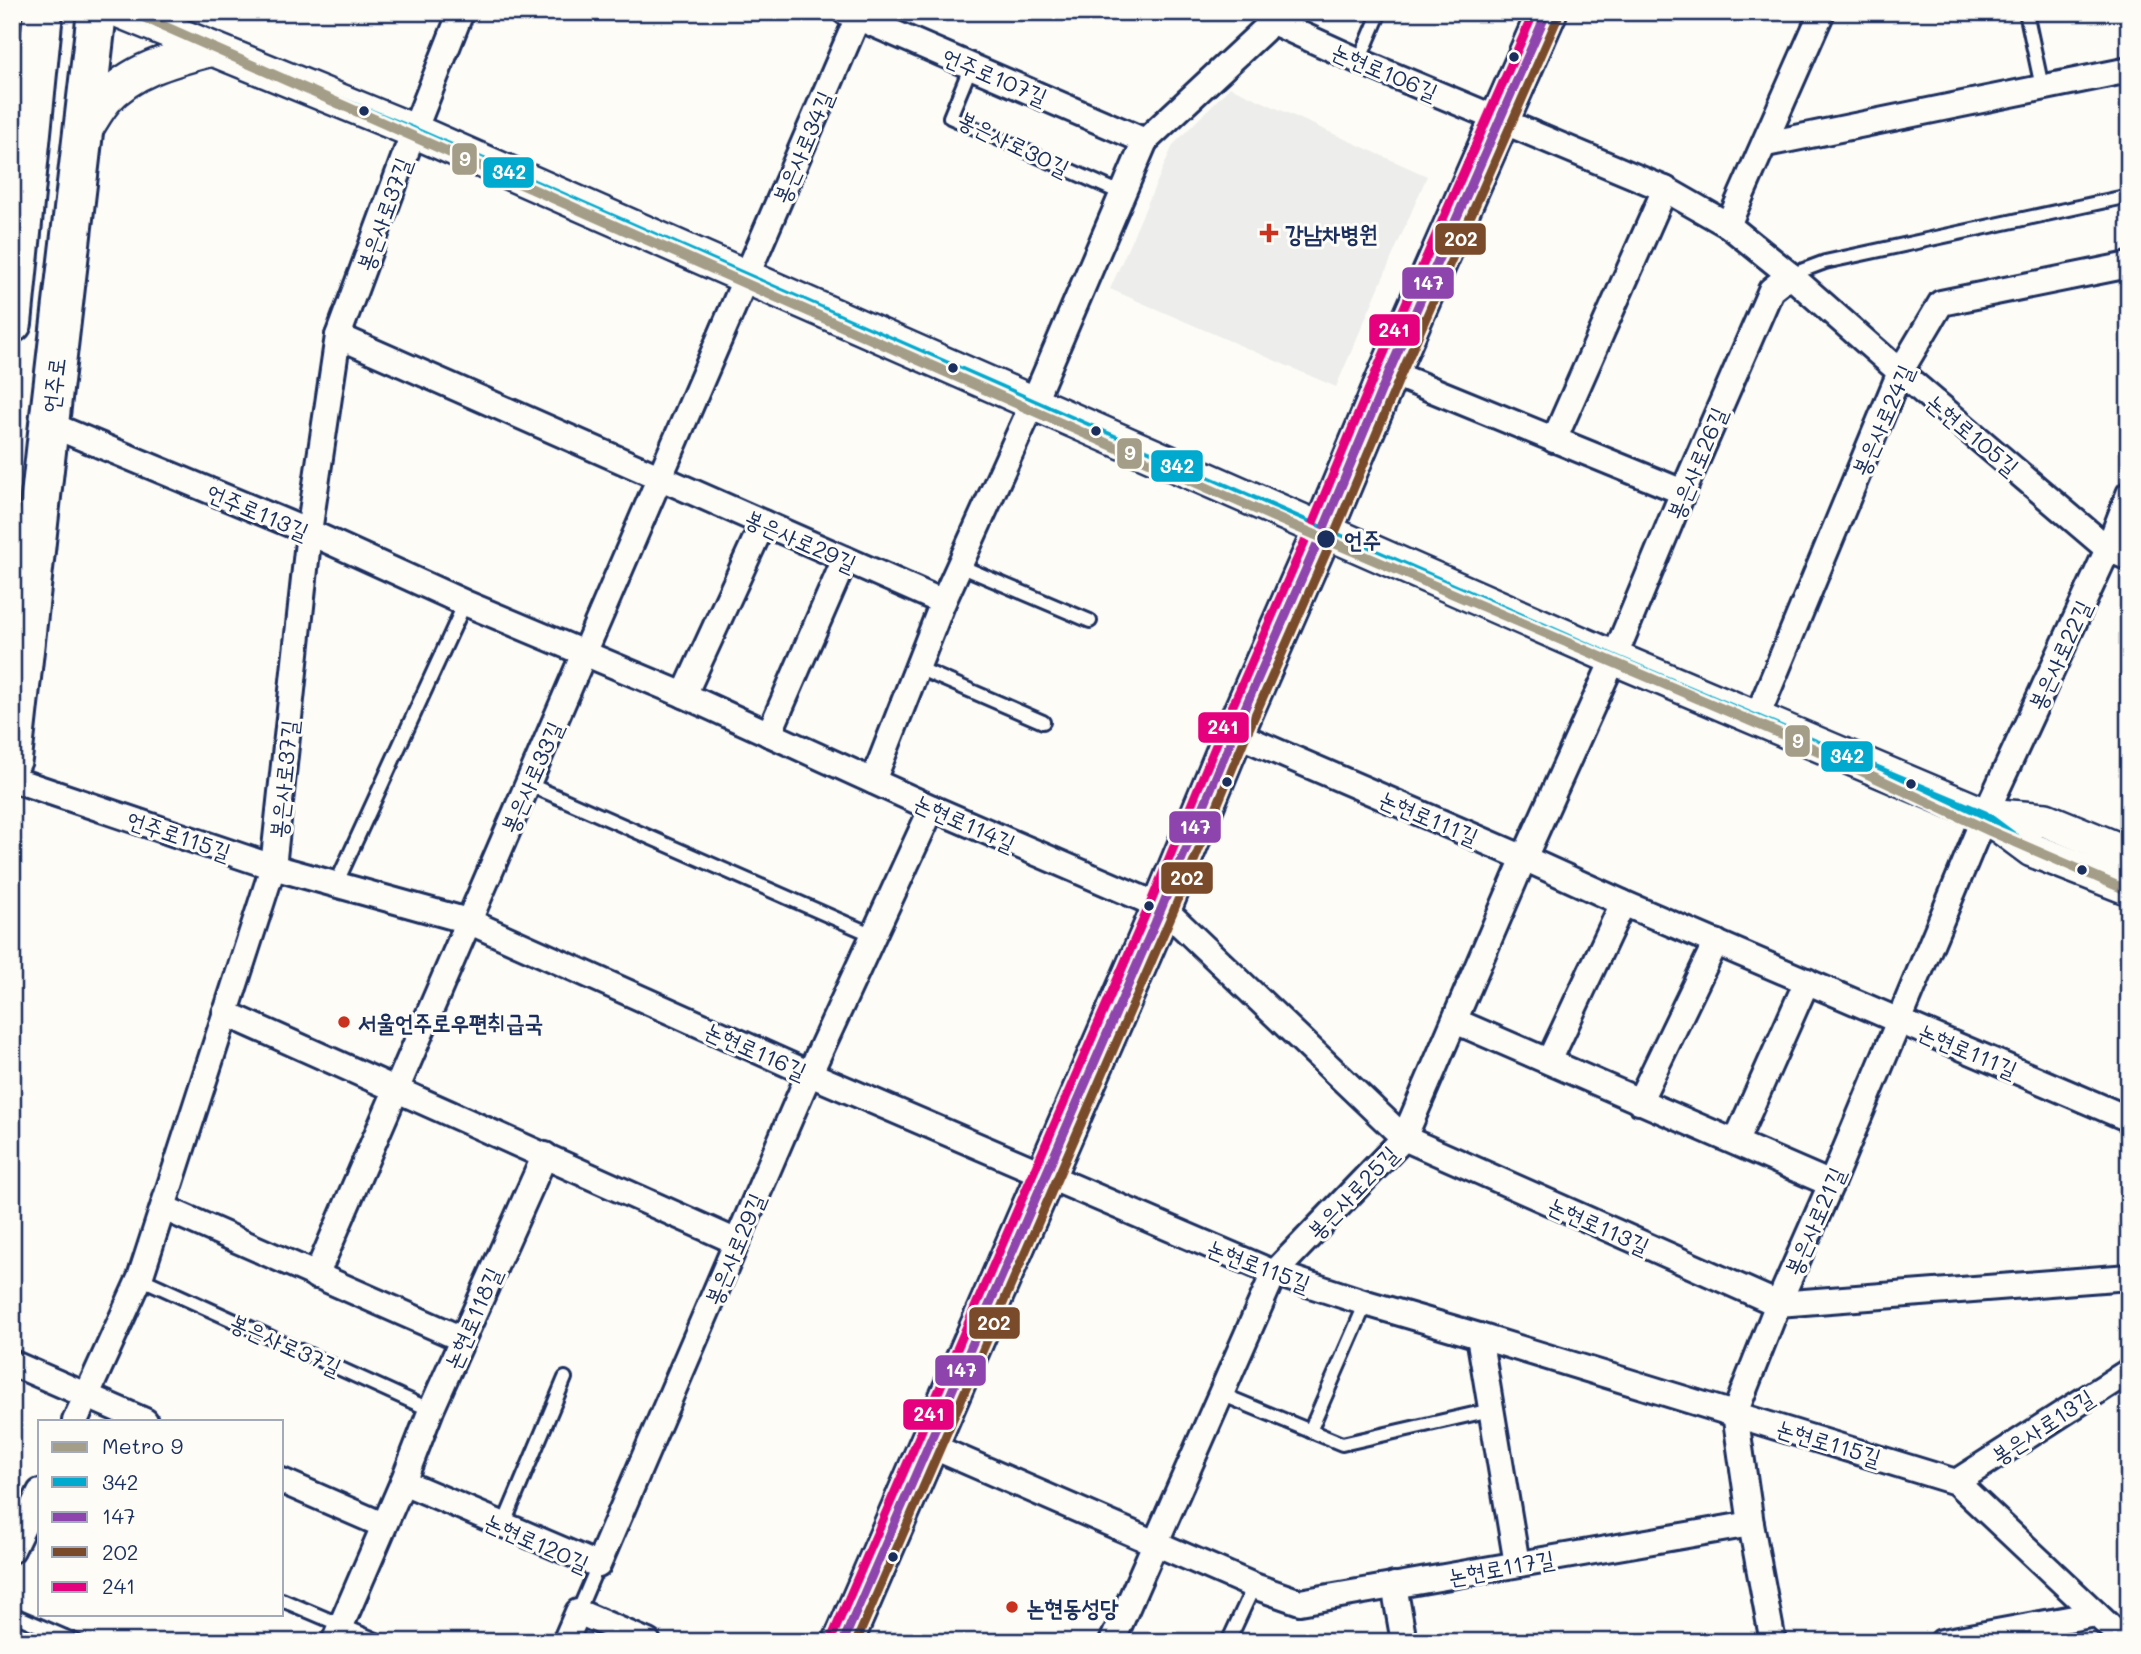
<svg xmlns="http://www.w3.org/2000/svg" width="2141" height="1654" font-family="Mali,'Poor Story',sans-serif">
  <rect width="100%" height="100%" fill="#fdfcf7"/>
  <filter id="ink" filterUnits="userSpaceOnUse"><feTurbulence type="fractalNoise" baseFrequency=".0143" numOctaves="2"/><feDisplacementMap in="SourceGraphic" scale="14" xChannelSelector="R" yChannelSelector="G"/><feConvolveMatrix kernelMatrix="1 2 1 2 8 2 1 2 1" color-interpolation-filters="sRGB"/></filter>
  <g filter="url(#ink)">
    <path fill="#edeeec" d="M1230,87L1427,176L1336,387L1110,289L1173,145Z"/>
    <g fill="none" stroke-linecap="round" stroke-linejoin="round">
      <g stroke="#1b2f5e" stroke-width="18">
        <g id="lane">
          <path d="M2026,12L2042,87"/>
          <path d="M1359,61L1380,12"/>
          <path d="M971,66L950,117L1123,194"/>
          <path d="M1790,275L1825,262L2129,196"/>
          <path d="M960,566L1090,621"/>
          <path d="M918,668L1043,722"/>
          <path d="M528,784L873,935"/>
          <path d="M336,884L465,603"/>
          <path d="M140,1278L431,1410"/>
          <path d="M1221,1394L1342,1444L1491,1410"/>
          <path d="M1310,1431L1366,1303"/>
          <path d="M503,1526L565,1378"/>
          <path d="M282,1600L381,1642"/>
          <path d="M578,1612L598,1565"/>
          <path d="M12,1614L77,1642"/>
          <path d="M1228,1642L1254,1586"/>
        </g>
      </g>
      <g stroke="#1b2f5e" stroke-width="30">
        <g id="street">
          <path d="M845,12L1145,141"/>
          <path d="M1271,21L1359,61L1665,189L1728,225L1790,275L1900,372L2108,549L2129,558"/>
          <path d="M1766,144L2129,70"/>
          <path d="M1728,225L1822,12"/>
          <path d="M338,336L943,602"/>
          <path d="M1389,372L1683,492"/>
          <path d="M49,424L309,532L465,603L684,695L932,808L1162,907L1404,1138L1778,1304L2129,1277"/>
          <path d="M1554,440L1665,189"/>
          <path d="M684,695L763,523"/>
          <path d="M1757,717L1900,372L1941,303L2129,265"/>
          <path d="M1234,733L1524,858L1623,903L2129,1119"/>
          <path d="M769,734L845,559"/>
          <path d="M12,779L273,867L468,921L810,1074L1274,1273L1366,1303L1479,1336L1956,1482L2126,1642"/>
          <path d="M873,781L943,602L1033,403L1145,141L1264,30L1274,12"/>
          <path d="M225,1013L737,1242"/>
          <path d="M1455,1021L1831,1184"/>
          <path d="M1549,1061L1623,903"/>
          <path d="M1639,1102L1716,942"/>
          <path d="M1736,1141L1807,981"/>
          <path d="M164,1208L462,1339"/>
          <path d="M316,1276L858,17"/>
          <path d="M1479,1336L1517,1564"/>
          <path d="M12,1363L145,1421"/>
          <path d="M75,1421L140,1278L273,867L309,532L338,336L414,131L461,12"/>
          <path d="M929,1445L1254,1586L1300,1602L1751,1524"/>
          <path d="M282,1481L383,1525"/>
          <path d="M403,1482L598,1565L803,1088L932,808"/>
          <path d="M1956,1482L2129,1371"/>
          <path d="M12,1550L40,1492"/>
          <path d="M1394,1585L1404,1642"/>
          <path d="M334,1642L403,1482L431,1410L545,1155"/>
          <path d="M565,1642L578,1612L648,1642"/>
          <path d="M1112,1642L1274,1273L1404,1138L1524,858L1614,658L1683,492L1771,290L1790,275"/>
          <path d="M1773,1642L1751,1524L1735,1413L1778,1304L1831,1184L1985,815L2108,549L2129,494"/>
          <path d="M1942,1642L2096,1614"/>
        </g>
      </g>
      <g stroke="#1b2f5e" stroke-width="38">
        <g id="secondary">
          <path d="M122,12L414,131L1614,658L1985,815L2032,850L2129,888"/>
          <path d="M82,136C89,124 96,111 105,100C132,69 174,59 212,49"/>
          <path d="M1985,815L2046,820L2129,854"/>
        </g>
      </g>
      <g stroke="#1b2f5e" stroke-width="44">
        <g id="primary">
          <path d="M12,323L43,12"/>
          <path d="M12,759L49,424L97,12"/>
          <path d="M843,1642L1162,907L1234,733L1323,530L1389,372L1547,12"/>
        </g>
      </g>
      <use href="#lane" stroke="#fdfcf7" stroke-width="12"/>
      <use href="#street" stroke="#fdfcf7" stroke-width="24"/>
      <use href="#secondary" stroke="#fdfcf7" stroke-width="33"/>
      <use href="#primary" stroke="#fdfcf7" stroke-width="38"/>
      <g stroke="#fdfcf7" stroke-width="14">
        <path id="bus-1" d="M123,12L414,131L1614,658L1985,815L2032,850L2129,888"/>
      </g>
      <g stroke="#fdfcf7" stroke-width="14">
        <path id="bus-2" d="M843,1642L1162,907L1234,733L1323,530L1389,372L1547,12"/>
      </g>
      <g stroke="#fdfcf7" stroke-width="14">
        <path id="bus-3" d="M856,1642L1173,912L1245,738L1334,535L1400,377L1558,17"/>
      </g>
      <g stroke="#fdfcf7" stroke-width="14">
        <path id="bus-4" d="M832,1637L1151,902L1223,728L1312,525L1378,367L1534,12"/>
      </g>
      <use href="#bus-1" stroke="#00a9ce" stroke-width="9"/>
      <use href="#bus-2" stroke="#8e44ad" stroke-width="9"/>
      <use href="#bus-3" stroke="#7a4b2a" stroke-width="9"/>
      <use href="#bus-4" stroke="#e5007d" stroke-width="9"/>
      <g stroke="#fdfcf7" stroke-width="16">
        <path id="metro-1" d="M132,12L1262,512L1795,740L1990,831L2129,891"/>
      </g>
      <use href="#metro-1" stroke="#a49d87" stroke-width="10"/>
    </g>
  </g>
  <g fill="#1b2f5e" stroke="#fdfcf7" stroke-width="2.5">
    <circle cx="1514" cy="57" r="6"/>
    <circle cx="364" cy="111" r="6"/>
    <circle cx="953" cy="368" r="6"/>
    <circle cx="1096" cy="431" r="6"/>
    <circle cx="1326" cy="539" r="10"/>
    <circle cx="1227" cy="782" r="6"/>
    <circle cx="1911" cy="784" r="6"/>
    <circle cx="2082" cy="870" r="6"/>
    <circle cx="1149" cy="906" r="6"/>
    <circle cx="893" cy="1557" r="6"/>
  </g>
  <g fill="#c8321e" stroke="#fdfcf7" stroke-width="2.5">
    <path d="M1265.5 222.5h7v7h7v7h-7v7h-7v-7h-7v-7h7z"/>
    <circle cx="344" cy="1022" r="7"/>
    <circle cx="1012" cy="1607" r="7"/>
  </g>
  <g text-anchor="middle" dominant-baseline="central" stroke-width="6" stroke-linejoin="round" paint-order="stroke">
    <g font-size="23" fill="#1b2f5e" stroke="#fdfcf7">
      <text transform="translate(1385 71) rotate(23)">논현로106길</text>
      <text transform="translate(995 76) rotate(23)">언주로107길</text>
      <text transform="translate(1014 143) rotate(26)">봉은사로30길</text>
      <text transform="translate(802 147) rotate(-67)">봉은사로34길</text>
      <text transform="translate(383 214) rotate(-70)">봉은사로37길</text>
      <text transform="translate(53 385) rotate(-83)">언주로</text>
      <text transform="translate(1882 420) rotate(-66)">봉은사로24길</text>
      <text transform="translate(1973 434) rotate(40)">논현로105길</text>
      <text transform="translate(1696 463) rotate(-67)">봉은사로26길</text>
      <text transform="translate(258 511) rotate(23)">언주로113길</text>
      <text transform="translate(801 540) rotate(24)">봉은사로29길</text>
      <text transform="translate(2059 655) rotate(-65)">봉은사로22길</text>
      <text transform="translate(531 777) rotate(-66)">봉은사로33길</text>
      <text transform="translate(283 779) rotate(-84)">봉은사로37길</text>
      <text transform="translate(1429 817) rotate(23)">논현로111길</text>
      <text transform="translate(965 822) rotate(24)">논현로114길</text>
      <text transform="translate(179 835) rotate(19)">언주로115길</text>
      <text transform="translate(756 1050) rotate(24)">논현로116길</text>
      <text transform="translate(1968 1050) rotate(23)">논현로111길</text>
      <text transform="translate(1352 1192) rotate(-46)">봉은사로25길</text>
      <text transform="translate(1814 1221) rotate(-66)">봉은사로21길</text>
      <text transform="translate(1599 1225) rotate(24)">논현로113길</text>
      <text transform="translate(734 1249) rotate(-67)">봉은사로29길</text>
      <text transform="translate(1259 1265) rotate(21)">논현로115길</text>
      <text transform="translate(472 1318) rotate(-66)">논현로118길</text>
      <text transform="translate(286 1344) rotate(24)">봉은사로37길</text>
      <text transform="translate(2042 1426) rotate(-33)">봉은사로13길</text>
      <text transform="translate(1829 1442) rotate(17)">논현로115길</text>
      <text transform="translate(537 1542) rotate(24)">논현로120길</text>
      <text transform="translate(1501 1567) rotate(-10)">논현로117길</text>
    </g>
    <g font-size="23" font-weight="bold" fill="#1b2f5e" stroke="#fdfcf7" text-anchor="start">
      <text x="1285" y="233">강남차병원</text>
      <text x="358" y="1022">서울언주로우편취급국</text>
      <text x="1026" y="1607">논현동성당</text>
    </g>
    <g font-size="23" font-weight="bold" fill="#1b2f5e" stroke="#fdfcf7" text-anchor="start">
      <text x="1344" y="539">언주</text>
    </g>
  </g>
  <g stroke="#fdfcf7" stroke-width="2.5">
    <rect x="451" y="142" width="27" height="34" rx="7" fill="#a49d87"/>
    <rect x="482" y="156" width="53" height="33" rx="7" fill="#00a9ce"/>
    <rect x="1434" y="222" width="53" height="34" rx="7" fill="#7a4b2a"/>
    <rect x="1401" y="266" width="54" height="34" rx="7" fill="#8e44ad"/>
    <rect x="1368" y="313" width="53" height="34" rx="7" fill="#e5007d"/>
    <rect x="1116" y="437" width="27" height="33" rx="7" fill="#a49d87"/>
    <rect x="1150" y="449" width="54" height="34" rx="7" fill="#00a9ce"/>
    <rect x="1197" y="711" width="53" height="33" rx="7" fill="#e5007d"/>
    <rect x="1784" y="724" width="27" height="34" rx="7" fill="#a49d87"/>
    <rect x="1820" y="740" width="54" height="33" rx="7" fill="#00a9ce"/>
    <rect x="1168" y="810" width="54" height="34" rx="7" fill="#8e44ad"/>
    <rect x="1160" y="861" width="54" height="34" rx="7" fill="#7a4b2a"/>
    <rect x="968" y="1306" width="53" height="34" rx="7" fill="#7a4b2a"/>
    <rect x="934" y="1354" width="53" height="33" rx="7" fill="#8e44ad"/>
    <rect x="902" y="1398" width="53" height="33" rx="7" fill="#e5007d"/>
  </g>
  <g font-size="19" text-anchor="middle" font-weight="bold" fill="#fff">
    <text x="465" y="166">9</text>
    <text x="509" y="179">342</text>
    <text x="1461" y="246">202</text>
    <text x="1428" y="290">147</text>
    <text x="1394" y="337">241</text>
    <text x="1130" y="460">9</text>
    <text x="1177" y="473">342</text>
    <text x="1223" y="734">241</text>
    <text x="1798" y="748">9</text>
    <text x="1847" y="763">342</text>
    <text x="1195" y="834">147</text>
    <text x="1187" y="885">202</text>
    <text x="994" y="1330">202</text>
    <text x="961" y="1377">147</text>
    <text x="929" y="1421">241</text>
  </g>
  <rect width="2141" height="1654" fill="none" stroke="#fdfcf7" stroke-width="42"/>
  <rect x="21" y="21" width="2099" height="1612" fill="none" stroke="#1b2f5e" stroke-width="2.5" filter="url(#ink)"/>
  <rect x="38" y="1420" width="245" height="196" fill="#fdfcf7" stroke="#a3aaba" stroke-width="2"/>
  <rect x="52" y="1442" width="35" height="10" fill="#a49d87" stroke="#a3aaba" stroke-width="2"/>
  <text x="102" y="1454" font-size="21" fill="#1b2f5e">Metro 9</text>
  <rect x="52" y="1477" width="35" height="10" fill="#00a9ce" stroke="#a3aaba" stroke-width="2"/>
  <text x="102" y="1490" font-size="21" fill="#1b2f5e">342</text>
  <rect x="52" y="1512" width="35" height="10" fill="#8e44ad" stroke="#a3aaba" stroke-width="2"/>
  <text x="102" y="1524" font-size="21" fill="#1b2f5e">147</text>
  <rect x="52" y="1547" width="35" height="10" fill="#7a4b2a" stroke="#a3aaba" stroke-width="2"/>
  <text x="102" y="1560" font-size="21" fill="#1b2f5e">202</text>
  <rect x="52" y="1582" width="35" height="10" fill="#e5007d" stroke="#a3aaba" stroke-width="2"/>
  <text x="102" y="1594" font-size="21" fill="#1b2f5e">241</text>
</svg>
